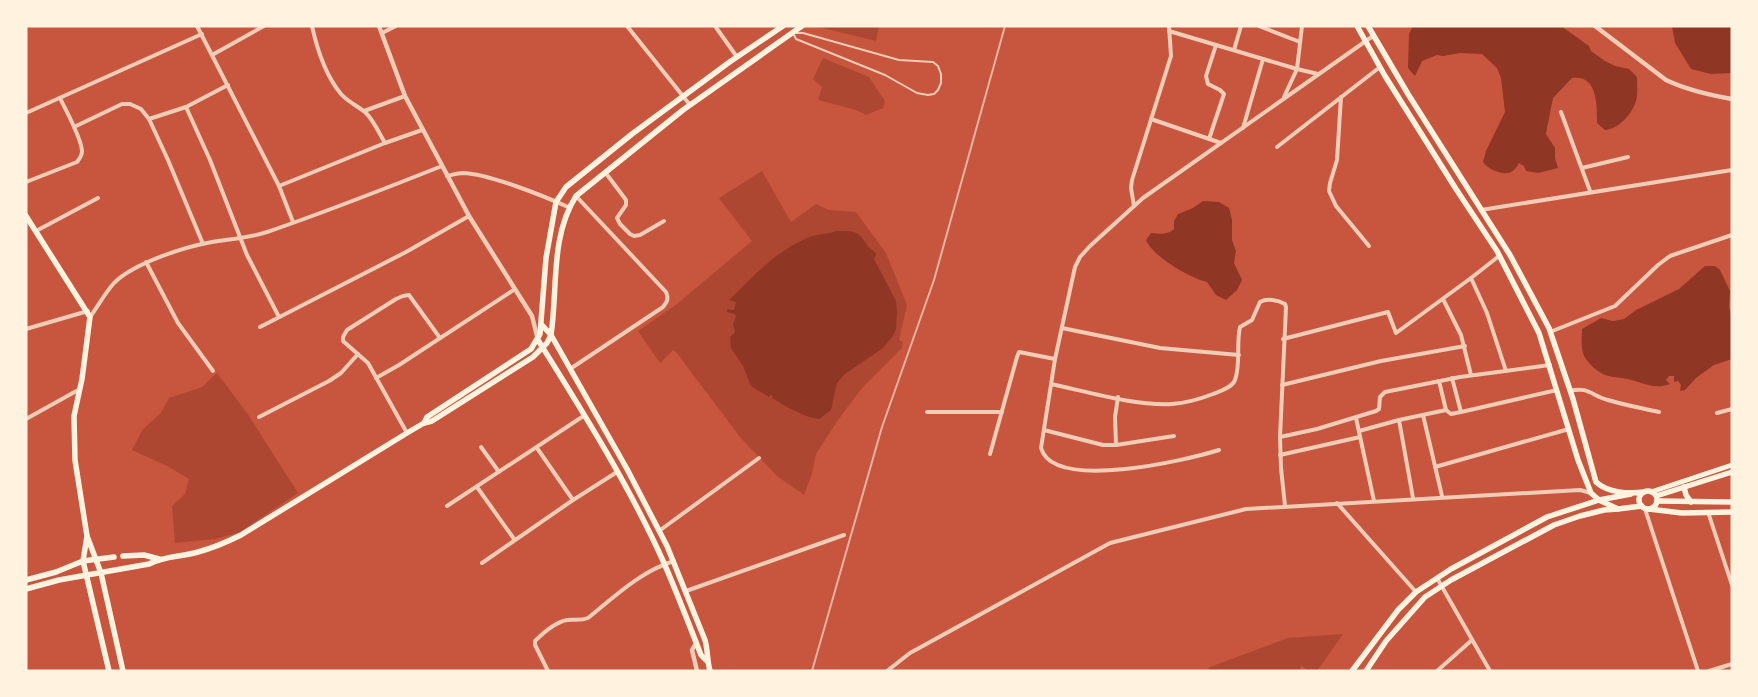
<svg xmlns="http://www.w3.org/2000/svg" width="1758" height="697" font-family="'Playfair Display',serif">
  <rect width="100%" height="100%" fill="#c8553d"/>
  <g fill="#ae4732">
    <path d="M815,26H879L876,41Z"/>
    <path d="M823,58L869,77L885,101L883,108L866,115L856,110L818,100L822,87L813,79Z"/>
    <path d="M762,171L791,222L816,204L829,210L856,212L886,253L907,305L899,340L903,342L902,348L862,388L838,420L816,454L812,474L804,495L777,476L740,437L676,352L673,350L660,363L638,331L677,304L752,241L719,198Z"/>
    <path d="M217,373L247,413L298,493L240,532L215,539L175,543L172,506L185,494L189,479L167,466L132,450L143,429L160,414L169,398L202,387Z"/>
    <path d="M1343,634L1317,671H1308L1301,665L1300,671H1206L1210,667L1288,638Z"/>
  </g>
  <g fill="#8f3625">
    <path d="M1413,26H1561L1589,46L1591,51L1605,61L1615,66L1629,69L1637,77C1637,85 1638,94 1636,101C1632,115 1618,129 1605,130L1597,123C1597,106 1598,74 1572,78L1553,98L1547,128L1546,134L1555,148V158L1558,168L1538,173L1526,171L1524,166L1519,163C1517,166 1515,170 1511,172C1504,176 1487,169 1483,162L1486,151L1505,112L1501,78L1497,68L1482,54L1460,53L1443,56L1437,55L1422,61L1415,76L1408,68L1409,34Z"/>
    <path d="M1672,26H1732V73L1711,74L1691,69L1675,43Z"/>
    <path d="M1203,201L1219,202L1229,208L1232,220V240L1236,251L1234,263L1242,280L1237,290L1226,300L1216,295L1207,282C1190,278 1152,256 1146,240L1151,233C1159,234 1168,235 1174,229V221L1178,214L1193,208Z"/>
    <path d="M836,231C854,231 858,230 867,245C869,248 873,250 876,254L874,259L896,301L897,312L896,329L893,336L883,348L845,374L837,383L831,410L819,419C802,417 786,406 772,398L773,396L770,395L769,397L751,386L743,366L731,348L730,337L735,332L733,324L736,316L734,314L727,312V309L734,310L736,302L729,300C749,281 773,254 799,242C804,239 811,236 817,235C824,233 830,234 836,231Z"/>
    <path d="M1705,266H1715L1720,270L1730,291L1729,307L1732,320V359L1714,365L1696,378L1685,390L1680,391L1681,385L1678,381L1674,382V376H1669L1666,380L1670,384C1653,391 1639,380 1622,378C1615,377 1609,377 1603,374C1597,371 1590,365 1586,359C1580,351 1582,338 1582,329L1601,318L1613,321L1624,319L1636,310L1679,289Z"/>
  </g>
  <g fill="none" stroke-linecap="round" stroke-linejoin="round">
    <path stroke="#f1ccb7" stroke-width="2" d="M794,35L796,39L885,75L917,93L928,95L934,94L938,90L941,83V74L938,66L933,62L899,60L803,33H796"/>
    <g stroke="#f1ccb7" stroke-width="4">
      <path d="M197,26L279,186L293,222"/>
      <path d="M312,26C317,49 326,76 341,94C348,102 358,106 366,113C374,121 379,133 385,143"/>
      <path d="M627,26L690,105"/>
      <path d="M715,26L737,57"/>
      <path d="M1259,26L1300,42"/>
      <path d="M1169,31L1297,69L1318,74"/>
      <path d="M382,33L396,26"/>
      <path d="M1234,50L1241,26"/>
      <path d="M212,55L264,26"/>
      <path d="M1284,97L1297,69L1302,26"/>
      <path d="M1341,97L1337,160L1330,183L1329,191L1336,206L1369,246"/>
      <path d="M186,107L210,160L247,255L279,317"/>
      <path d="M364,111L405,96"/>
      <path d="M1561,112L1590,191"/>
      <path d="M26,113L202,34"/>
      <path d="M149,119L186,107L228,85"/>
      <path d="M1151,119L1221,143"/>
      <path d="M74,127L122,104H130L141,109L149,119L168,160L203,244"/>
      <path d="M1243,128L1263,59"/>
      <path d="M1209,139L1224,94L1220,90L1208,84L1206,76L1216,45"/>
      <path d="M1277,147L1380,67"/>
      <path d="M1582,168L1628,157"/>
      <path d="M605,172L626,200V205L617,218L620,224L630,234L634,236L640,235L664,221"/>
      <path d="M447,176C452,175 458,173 463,173C489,174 544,196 568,207"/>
      <path d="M26,182L77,162C80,158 82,156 82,151C81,137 66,111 60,98"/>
      <path d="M279,186L385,143L422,130"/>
      <path d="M1134,206L1131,188L1132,180L1171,56L1169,26"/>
      <path d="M1481,210L1732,170"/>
      <path d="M36,231L98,198"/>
      <path d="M1499,256L1471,278L1487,313L1506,371"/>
      <path d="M146,262L178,323L213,371"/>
      <path d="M1443,299L1461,335L1471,375"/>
      <path d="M90,317C98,306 105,293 114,283C134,263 184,247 212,242C231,239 249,238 267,232C326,212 384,189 442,166"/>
      <path d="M260,327L406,252L469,216"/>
      <path d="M1062,328L1160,348L1239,355"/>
      <path d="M26,329L88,311"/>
      <path d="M1550,332L1615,306L1658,265L1670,256L1732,235"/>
      <path d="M1283,339L1388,312L1396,333L1471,278"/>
      <path d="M570,369L663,307C667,302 669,299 666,292L576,196"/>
      <path d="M376,378L399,365L515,289"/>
      <path d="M1452,378L1461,412L1557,390"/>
      <path d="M1439,381L1446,410L1451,414L1461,412"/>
      <path d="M1051,384C1088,392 1135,406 1172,404C1186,403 1200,399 1213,394C1220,391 1232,388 1235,380C1241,363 1236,344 1240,327L1252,320L1260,302C1267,298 1278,300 1285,304L1286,307L1280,437"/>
      <path d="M1282,385L1381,361L1465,346"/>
      <path d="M1570,391C1588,386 1592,396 1608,400C1624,405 1642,408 1659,412"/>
      <path d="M927,412H1002"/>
      <path d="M1717,413L1732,409"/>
      <path d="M1423,415L1442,496"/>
      <path d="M259,417L329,381L341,373L358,354"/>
      <path d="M1356,418L1374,501"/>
      <path d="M26,419L80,389"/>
      <path d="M1399,420L1446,410"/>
      <path d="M1044,430L1103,445H1116L1174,436"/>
      <path d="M1359,431L1399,420L1413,498"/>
      <path d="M407,433L368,363L343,341V337L347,330L396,299L403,296L409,295L440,338"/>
      <path d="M1116,445L1115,417L1118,397"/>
      <path d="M481,447L499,472"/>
      <path d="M537,448L573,500"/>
      <path d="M1219,450C1187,460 1053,492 1041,448L1055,359L1075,267L1080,257L1090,246L1143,198L1373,36"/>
      <path d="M990,454L1017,357L1019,352L1055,359"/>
      <path d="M1280,455L1360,437"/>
      <path d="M1435,467L1569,429"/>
      <path d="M477,487L514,539"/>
      <path d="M1337,503L1416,592"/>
      <path d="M447,506L585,415"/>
      <path d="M1285,506L1281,468L1280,437L1317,429L1376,411L1379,409L1380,397L1385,392L1460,377L1550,365"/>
      <path d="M1645,509L1698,671"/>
      <path d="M1708,512L1732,585"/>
      <path d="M659,531L759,458"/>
      <path d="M482,563L573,500L617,472"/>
      <path d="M1437,578L1490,671"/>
      <path d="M686,591L844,535"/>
      <path d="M548,671L535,645V641C542,634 556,622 567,620C574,619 580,621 588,618C614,597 641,571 674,561"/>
      <path d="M887,671L910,653L1110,543L1246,509L1580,490L1591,493"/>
      <path d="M1437,671L1472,640"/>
      <path d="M1709,671L1732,664"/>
    </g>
    <g stroke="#f1ccb7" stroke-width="4.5">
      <path d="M379,26L405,96L469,216L532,316L538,340"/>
      <path d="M1595,26L1666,80C1687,90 1709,95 1732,99"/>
      <path d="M696,643L692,650L697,671"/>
    </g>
    <g stroke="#fff3e0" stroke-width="5">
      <path d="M1651,492L1732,465"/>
      <path d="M1656,496L1732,472"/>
    </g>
    <g stroke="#fff3e0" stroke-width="5.5">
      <path d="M26,216L90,317L82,379L74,416L75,460L87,536L101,573L123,671"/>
      <path d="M542,325L551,335L627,469L667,546L705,640C708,651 707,660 710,671"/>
      <path d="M538,340C583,412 629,485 664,563C677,593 689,624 701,655L707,661"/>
      <path d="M87,536L83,561L109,671"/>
      <path d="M1352,671L1398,610L1416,592L1451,569L1547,517L1599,500L1631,494"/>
      <path d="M1366,671L1386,641L1425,597L1451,580L1554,525L1580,516L1604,510L1618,509"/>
    </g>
    <g stroke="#fff3e0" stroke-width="5.5">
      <path d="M1357,26L1385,76L1456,189L1497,251L1539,333L1578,460L1591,493L1599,500L1618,509L1642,506"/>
      <path d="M1368,26L1408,94L1510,255L1549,328L1573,399L1596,482C1608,493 1629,494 1644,492"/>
      <path d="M424,423L427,417L531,349L540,334L546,258L556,202L566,187L632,134L731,61L783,26"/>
      <path d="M1684,487L1686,495L1691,502"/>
      <circle cx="1648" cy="500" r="9"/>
      <path d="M1657,501L1732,502"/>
      <path d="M1649,509L1682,513L1732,512"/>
      <path d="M123,556L144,555L159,559"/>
      <path d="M26,580L56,572L83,561L114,557"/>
      <path d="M26,589L59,580L149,564C164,556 181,557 198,552C213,548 227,542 241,535L407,433L424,423L432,421L533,357L547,343L551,335C558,289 550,237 576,196L683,110L802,26"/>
    </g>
    <path stroke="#e9b49f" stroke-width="2" d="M812,671L882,427L934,280L1005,26"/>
  </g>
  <rect width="1758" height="697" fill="none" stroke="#fff3e0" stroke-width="55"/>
</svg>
